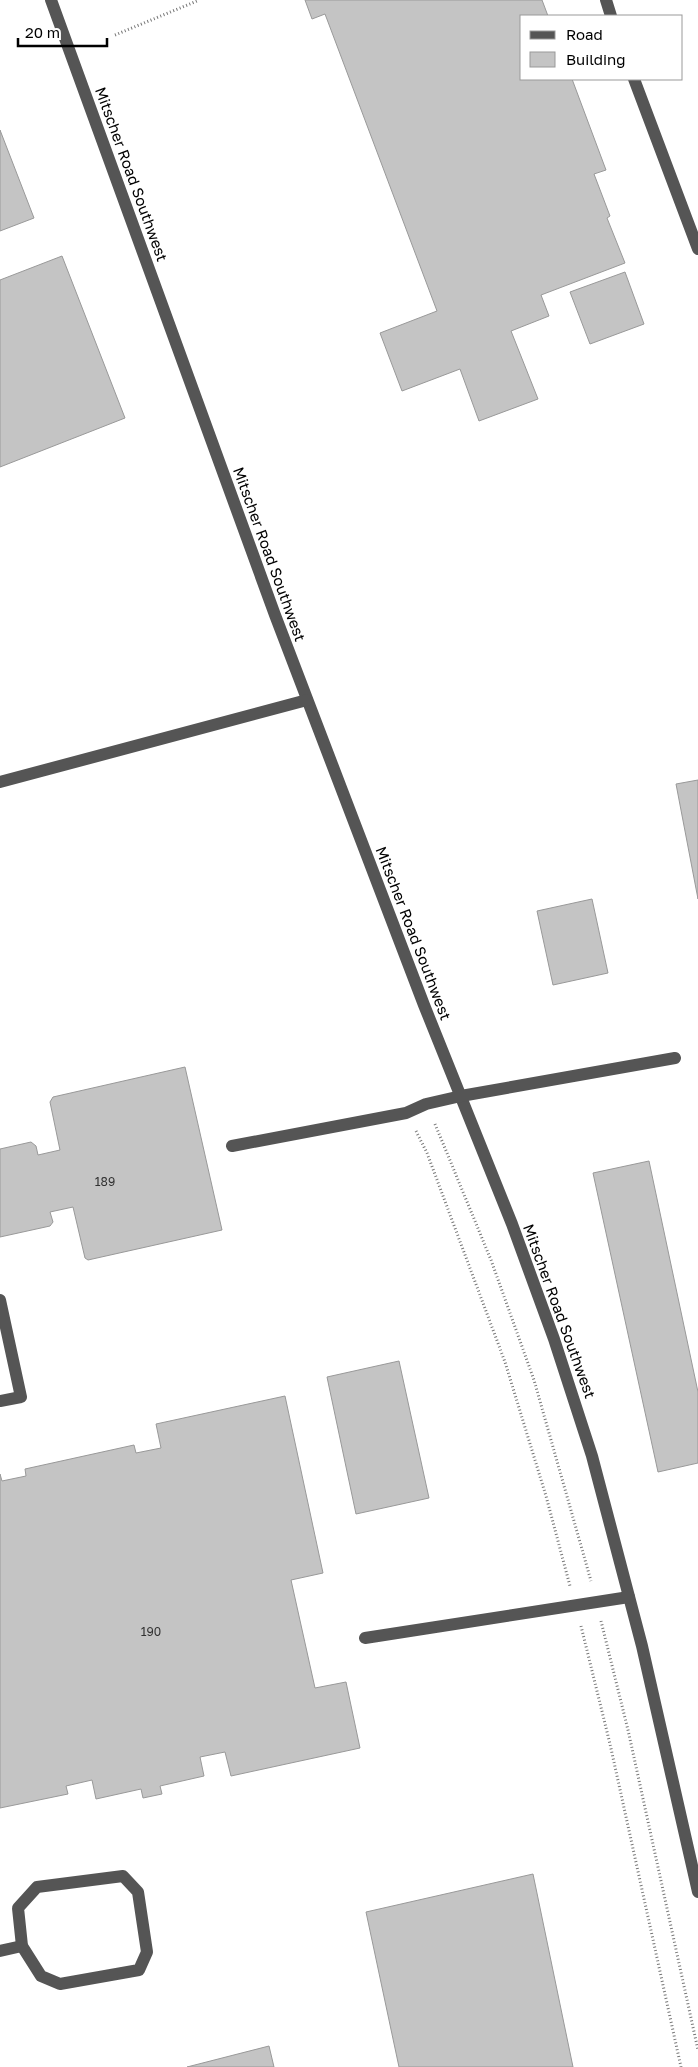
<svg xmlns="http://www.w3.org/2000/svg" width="698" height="2067" font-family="'Golos Text',sans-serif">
  <rect width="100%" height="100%" fill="#fff"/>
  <g fill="#c4c4c4" stroke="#999">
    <path d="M305,0H542L548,16H522V79H572L606,170L594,174L610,216L607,218L625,263L541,295L549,316L511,331L538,399L479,421L460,369L402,391L380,333L437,311L325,14L312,19Z"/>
    <path d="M0,130L34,218L0,231Z"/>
    <path d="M62,256L125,418L0,467V280Z"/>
    <path d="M625,272L644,324L590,344L570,292Z"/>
    <path d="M698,780V899L676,784Z"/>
    <path d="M592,899L608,973L553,985L537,911Z"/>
    <path d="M185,1067L222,1230L88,1260L85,1258L73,1207L50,1212L53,1222L50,1226L0,1237V1149L31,1142L36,1146L38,1155L60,1150L50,1102L53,1097Z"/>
    <path d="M649,1161L698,1392V1463L658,1472L593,1173Z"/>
    <path d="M399,1361L429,1498L356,1514L327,1377Z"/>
    <path d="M285,1396L323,1573L291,1580L315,1688L346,1682L360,1748L231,1776L225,1752L200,1757L204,1776L160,1786L162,1794L143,1798L141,1789L96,1799L92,1780L66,1786L68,1794L0,1808V1474L2,1481L26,1476L25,1469L134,1445L136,1453L161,1448L156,1424Z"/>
    <path d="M533,1874L573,2067H399L366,1912Z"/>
    <path d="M269,2046L274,2067H187Z"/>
  </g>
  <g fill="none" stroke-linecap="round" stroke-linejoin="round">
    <g stroke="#777" stroke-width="3" stroke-dasharray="1 2.5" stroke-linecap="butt">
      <path d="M115,35L197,1"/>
      <path d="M435,1124L491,1260L534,1380L591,1581"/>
      <path d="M416,1131L427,1153L505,1362L546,1496L570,1586"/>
      <path d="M601,1621L628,1730L698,2050"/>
      <path d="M581,1626L610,1744L681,2067"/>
    </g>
    <g stroke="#555" stroke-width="12">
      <path d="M51,0L275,615L424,1005L512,1224L554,1339L592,1456L642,1646L698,1892"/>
      <path d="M606,0L611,16"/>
      <path d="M634,79L698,249"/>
      <path d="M0,782L307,700"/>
      <path d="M232,1146L406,1113L426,1104L461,1096L675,1058"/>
      <path d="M0,1300L21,1397L0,1401"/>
      <path d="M365,1638L629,1597"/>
      <path d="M123,1876L138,1892L147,1952L139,1970L60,1984L41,1976L22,1946L18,1908L37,1887Z"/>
      <path d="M0,1951L22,1946"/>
    </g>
  </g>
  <g text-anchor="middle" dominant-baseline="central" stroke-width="4" stroke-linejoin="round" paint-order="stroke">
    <g font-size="12" fill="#313131">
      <text x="105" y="1181">189</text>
      <text x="151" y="1631">190</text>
    </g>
    <g font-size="15" fill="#000" stroke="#fff">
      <text transform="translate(132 174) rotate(70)">Mitscher Road Southwest</text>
      <text transform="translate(270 554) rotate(70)">Mitscher Road Southwest</text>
      <text transform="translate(414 933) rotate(69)">Mitscher Road Southwest</text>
      <text transform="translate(560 1311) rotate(70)">Mitscher Road Southwest</text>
    </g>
  </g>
  <rect x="520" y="15" width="162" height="65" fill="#ffffff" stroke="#999999"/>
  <rect x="530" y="31" width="25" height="8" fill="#555555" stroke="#999999"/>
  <text x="566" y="40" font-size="15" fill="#000000">Road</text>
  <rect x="530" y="52" width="25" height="15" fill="#c4c4c4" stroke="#999999"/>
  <text x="566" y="65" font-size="15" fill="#000000">Building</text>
  <path d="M18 38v8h89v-8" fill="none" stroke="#000000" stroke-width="2.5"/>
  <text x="25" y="38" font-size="15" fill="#000000" stroke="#ffffff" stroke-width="4" paint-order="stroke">20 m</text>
</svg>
